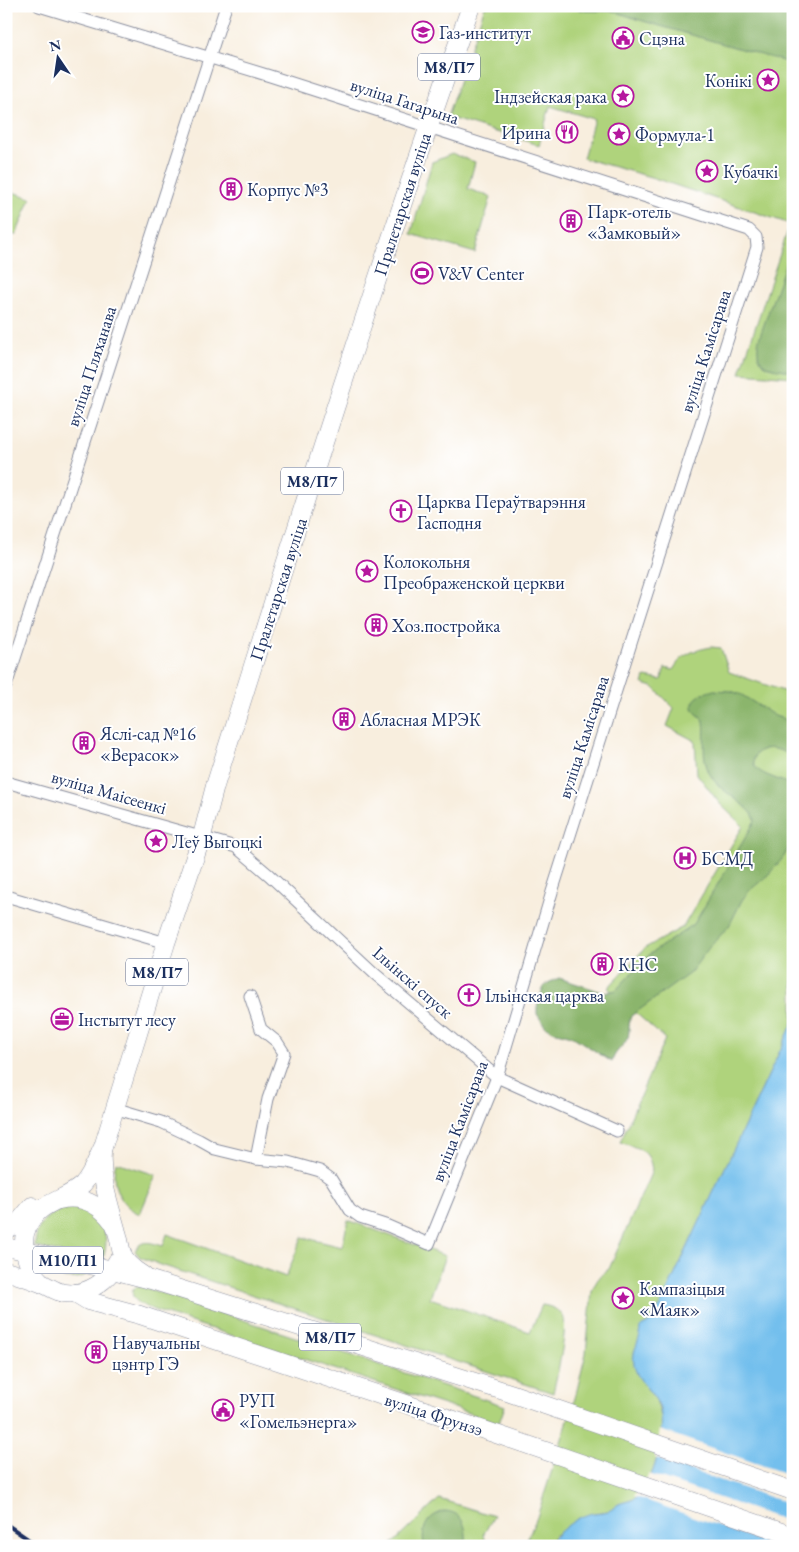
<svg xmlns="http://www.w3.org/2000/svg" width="799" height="1552" font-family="'EB Garamond',serif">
  <rect width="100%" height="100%" fill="#fff"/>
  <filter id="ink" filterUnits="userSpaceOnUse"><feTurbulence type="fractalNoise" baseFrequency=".02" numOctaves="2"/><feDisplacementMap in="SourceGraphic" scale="10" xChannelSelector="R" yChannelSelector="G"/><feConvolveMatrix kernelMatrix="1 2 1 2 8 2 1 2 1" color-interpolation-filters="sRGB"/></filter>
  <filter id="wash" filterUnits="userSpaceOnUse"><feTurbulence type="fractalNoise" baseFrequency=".0096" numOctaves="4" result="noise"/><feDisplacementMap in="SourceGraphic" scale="20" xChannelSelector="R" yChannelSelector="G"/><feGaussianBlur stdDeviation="1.12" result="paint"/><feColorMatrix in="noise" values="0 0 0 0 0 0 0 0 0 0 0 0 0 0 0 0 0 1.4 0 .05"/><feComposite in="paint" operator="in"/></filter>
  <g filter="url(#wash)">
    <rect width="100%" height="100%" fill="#f8eede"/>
    <g fill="#afd37c" stroke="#65816d">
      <path d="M485,6H793V377L740,373L790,224L654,178L583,158L594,119L550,106L539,145L447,117Z"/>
      <path d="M452,154L475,162L468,189L491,197L475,253L411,234L432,162Z"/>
      <path d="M6,190L31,198L16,235L6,234Z"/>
      <path d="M711,647L721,648L729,672L789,693L793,692V1023L660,1306L650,1322L642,1327L640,1339L634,1352L643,1383L656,1400L663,1422L659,1451L653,1471L638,1496L634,1499L619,1504L609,1511L592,1513L555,1535L547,1546H524L537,1517L575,1398L586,1353L592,1291C596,1281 600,1275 609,1269L652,1171C650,1149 639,1149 620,1142L665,1039L608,988L645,948L683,927L743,826L720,804L697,774L695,741L667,726L674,708L653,687L643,684L645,677L661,680L665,668L673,670C683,653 692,651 711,647Z"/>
      <path d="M116,1162L156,1175L140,1214C119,1206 110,1183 116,1162Z"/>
      <path d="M70,1208C100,1209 113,1234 102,1261L35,1247C35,1224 48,1212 70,1208Z"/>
      <path d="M348,1220L445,1256L430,1298L530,1332L542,1305C550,1306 558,1309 563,1316C569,1327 556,1379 553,1393L161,1265L140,1257L135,1251C141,1238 152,1243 163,1246L167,1234L286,1277L302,1237L342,1247Z"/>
      <path d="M41,1262L91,1272C71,1284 55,1279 41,1262Z"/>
      <path d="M137,1287H143L505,1406L499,1423L154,1310C145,1306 129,1301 133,1289Z"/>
      <path d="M439,1499L494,1516L483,1535L487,1546H390Z"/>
    </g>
    <g fill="#8bb56c" stroke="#537265">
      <path d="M569,6H793V64L643,21L613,11H585Z"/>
      <path d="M793,242V371C770,368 753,368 759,339Z"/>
      <path d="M714,690L731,691L742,695L775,716L793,722V756C783,752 772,745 762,750C759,751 755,754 754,758C749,775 783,778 793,787L792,839L789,848L783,858L768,875L749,891L742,900L729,926L708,949L690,973L631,1016C628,1023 630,1030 628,1037C624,1047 614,1051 612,1062L572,1036L553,1031L545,1026L537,1014V1007L543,988L548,983L559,978L605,993L616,990L650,954L694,924L751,828L755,820L753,815C740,797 712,790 706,764C702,751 706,735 704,721C702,716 696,715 694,710C688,698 706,692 714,690Z"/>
      <path d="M446,1511C465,1513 467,1530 466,1546H424C421,1528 427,1515 446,1511Z"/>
    </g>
    <path fill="#73bfed" stroke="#4777a6" d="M793,1023V1546H547C556,1534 574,1518 589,1514C595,1512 602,1513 608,1511C612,1510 614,1507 617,1505C622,1502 627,1502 632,1500C655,1489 667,1428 659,1406C653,1391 636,1381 634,1364C631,1350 641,1341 641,1327L650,1322L660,1306Z"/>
    <g fill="#f8eede">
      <path d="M660,1430L793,1476V1505L655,1458Z"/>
      <path d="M649,1474L793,1523V1546H776L634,1496Z"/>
    </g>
  </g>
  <g filter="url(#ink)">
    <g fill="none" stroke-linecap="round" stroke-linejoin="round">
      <g stroke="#8a8e9e" stroke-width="13">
        <g id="street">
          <path d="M39,6L270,76L749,230L756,237L757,247L552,892L497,1077L429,1244L388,1226L360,1217L350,1210L331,1179L320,1171L288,1162L256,1159L268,1099L284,1053L277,1042L261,1029L250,996"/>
          <path d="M6,686L226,6"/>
          <path d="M6,782L236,847L269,875L375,974L497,1077L617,1131"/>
          <path d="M6,896L166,943"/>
          <path d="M114,1108L161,1122L199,1140L215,1149L256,1159"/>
        </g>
      </g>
      <g stroke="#8a8e9e" stroke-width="19">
        <g id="primary">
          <path d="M102,1152C100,1180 110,1206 117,1232C120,1241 120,1250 124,1258C129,1267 137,1271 144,1276"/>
          <path d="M59,1200C81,1195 99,1204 112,1221"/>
          <path d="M6,1230L18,1223L32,1206"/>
          <path d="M6,1247L113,1270L151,1280L510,1393L793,1491"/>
          <path d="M6,1271C18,1275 31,1279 43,1284C50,1287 56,1292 64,1293C87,1296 109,1281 117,1261"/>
          <path d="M43,1284C22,1264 15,1231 40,1210C53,1200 71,1196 83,1184C92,1174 97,1159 103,1147L166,943L202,836L215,786C297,526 379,264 471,6"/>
          <path d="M75,1293L88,1301L140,1315L496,1434L793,1536"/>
        </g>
      </g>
      <use href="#street" stroke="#fff" stroke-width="11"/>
      <use href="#primary" stroke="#fff" stroke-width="18"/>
      <path stroke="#1b2f5e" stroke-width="4" d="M6,1524L38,1546"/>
    </g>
  </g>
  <defs>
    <g id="university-ring" transform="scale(1.125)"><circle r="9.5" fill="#fff" stroke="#b5179e" stroke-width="1.5"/><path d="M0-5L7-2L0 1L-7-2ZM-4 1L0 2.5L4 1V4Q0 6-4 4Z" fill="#b5179e"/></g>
    <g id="civic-ring" transform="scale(1.125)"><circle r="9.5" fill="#fff" stroke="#b5179e" stroke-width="1.5"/><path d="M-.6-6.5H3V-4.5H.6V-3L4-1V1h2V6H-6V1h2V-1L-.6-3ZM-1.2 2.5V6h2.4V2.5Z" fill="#b5179e"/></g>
    <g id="sight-ring" transform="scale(1.125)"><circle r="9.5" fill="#fff" stroke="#b5179e" stroke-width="1.5"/><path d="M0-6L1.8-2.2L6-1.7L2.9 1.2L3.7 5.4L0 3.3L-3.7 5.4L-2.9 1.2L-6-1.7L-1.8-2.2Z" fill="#b5179e"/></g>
    <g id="restaurant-ring" transform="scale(1.125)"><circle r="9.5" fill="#fff" stroke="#b5179e" stroke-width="1.5"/><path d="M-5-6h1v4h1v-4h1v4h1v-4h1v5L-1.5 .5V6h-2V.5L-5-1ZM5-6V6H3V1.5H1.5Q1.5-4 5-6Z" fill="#b5179e"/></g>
    <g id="building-ring" transform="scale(1.125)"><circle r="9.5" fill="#fff" stroke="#b5179e" stroke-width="1.5"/><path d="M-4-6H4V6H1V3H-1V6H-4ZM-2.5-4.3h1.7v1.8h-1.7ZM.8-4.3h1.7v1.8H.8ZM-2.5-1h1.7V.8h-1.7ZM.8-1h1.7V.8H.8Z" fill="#b5179e"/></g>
    <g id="stadium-ring" transform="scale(1.125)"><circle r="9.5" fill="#fff" stroke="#b5179e" stroke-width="1.5"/><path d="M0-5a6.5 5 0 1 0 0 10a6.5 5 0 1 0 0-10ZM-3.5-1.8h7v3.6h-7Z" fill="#b5179e"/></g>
    <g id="church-ring" transform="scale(1.125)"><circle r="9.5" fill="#fff" stroke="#b5179e" stroke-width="1.5"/><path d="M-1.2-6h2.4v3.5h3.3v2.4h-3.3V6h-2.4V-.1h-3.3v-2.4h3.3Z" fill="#b5179e"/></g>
    <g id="hospital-ring" transform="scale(1.125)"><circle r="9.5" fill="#fff" stroke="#b5179e" stroke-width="1.5"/><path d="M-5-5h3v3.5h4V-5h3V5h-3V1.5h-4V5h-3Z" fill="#b5179e"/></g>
    <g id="office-ring" transform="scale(1.125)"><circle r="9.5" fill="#fff" stroke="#b5179e" stroke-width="1.5"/><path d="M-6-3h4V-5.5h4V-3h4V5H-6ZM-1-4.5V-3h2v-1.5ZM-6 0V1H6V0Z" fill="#b5179e"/></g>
  </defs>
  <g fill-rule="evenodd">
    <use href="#university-ring" x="423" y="32"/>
    <use href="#civic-ring" x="623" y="38"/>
    <use href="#sight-ring" x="768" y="80"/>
    <use href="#sight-ring" x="623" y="96"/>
    <use href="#restaurant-ring" x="567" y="132"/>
    <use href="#sight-ring" x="619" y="134"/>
    <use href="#sight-ring" x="707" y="171"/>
    <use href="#building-ring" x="231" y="189"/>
    <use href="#building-ring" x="571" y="221"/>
    <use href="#stadium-ring" x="422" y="273"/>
    <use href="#church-ring" x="401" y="511"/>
    <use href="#sight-ring" x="367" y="571"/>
    <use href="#building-ring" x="376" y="625"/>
    <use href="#building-ring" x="344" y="719"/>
    <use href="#building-ring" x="84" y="743"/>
    <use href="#sight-ring" x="156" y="841"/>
    <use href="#hospital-ring" x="685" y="858"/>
    <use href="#building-ring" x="602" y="964"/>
    <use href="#church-ring" x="469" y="995"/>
    <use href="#office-ring" x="62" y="1019"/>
    <use href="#sight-ring" x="623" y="1298"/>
    <use href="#building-ring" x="96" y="1352"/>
    <use href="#civic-ring" x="223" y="1410"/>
  </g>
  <g text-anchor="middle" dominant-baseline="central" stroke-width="4" stroke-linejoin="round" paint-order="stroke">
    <g fill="#fff" stroke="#5f6d8e" stroke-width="1">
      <rect x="418" y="53.5" width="62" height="27" rx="4"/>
      <rect x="281" y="467.5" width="62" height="27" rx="4"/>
      <rect x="126" y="958.5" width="62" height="27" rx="4"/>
      <rect x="33" y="1246.5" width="70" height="27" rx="4"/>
      <rect x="299" y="1323.5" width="62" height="27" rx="4"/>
    </g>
    <g font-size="16" font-weight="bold" fill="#1b2f5e">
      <text x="449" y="67">М8/П7</text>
      <text x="312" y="481">М8/П7</text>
      <text x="157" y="972">М8/П7</text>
      <text x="68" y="1260">М10/П1</text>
      <text x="330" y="1337">М8/П7</text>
    </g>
    <g font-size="18" fill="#1b2f5e" stroke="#fff" text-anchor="start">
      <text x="439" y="32">Газ-институт</text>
      <text x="639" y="38">Сцэна</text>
      <text x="752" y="80" text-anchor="end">Конікі</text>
      <text x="607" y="96" text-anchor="end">Індзейская рака</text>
      <text x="551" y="132" text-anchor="end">Ирина</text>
      <text x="635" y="134">Формула-1</text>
      <text x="723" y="171">Кубачкі</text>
      <text x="247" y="189">Корпус №3</text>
      <text x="587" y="211">Парк-отель<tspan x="587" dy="21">«Замковый»</tspan></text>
      <text x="438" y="273">V&amp;V Center</text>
      <text x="417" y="501">Царква Пераўтварэння<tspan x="417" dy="21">Гасподня</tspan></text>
      <text x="383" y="561">Колокольня<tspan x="383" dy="21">Преображенской церкви</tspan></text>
      <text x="392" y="625">Хоз.постройка</text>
      <text x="360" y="719">Абласная МРЭК</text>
      <text x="100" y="733">Яслі-сад №16<tspan x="100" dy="21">«Верасок»</tspan></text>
      <text x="172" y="841">Леў Выгоцкі</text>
      <text x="701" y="858">БСМД</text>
      <text x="618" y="964">КНС</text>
      <text x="485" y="995">Ільінская царква</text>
      <text x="78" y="1019">Інстытут лесу</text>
      <text x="639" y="1288">Кампазіцыя<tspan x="639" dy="21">«Маяк»</tspan></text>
      <text x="112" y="1342">Навучальны<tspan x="112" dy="21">цэнтр ГЭ</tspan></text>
      <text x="239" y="1400">РУП<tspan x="239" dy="21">«Гомельэнерга»</tspan></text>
    </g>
    <g font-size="18" fill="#1b2f5e" stroke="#fff">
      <text transform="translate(405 101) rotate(18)">вуліца Гагарына</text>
      <text transform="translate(402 204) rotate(-72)">Пралетарская вуліца</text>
      <text transform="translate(705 351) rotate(-72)">вуліца Камісарава</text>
      <text transform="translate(91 366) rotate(-72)">вуліца Пляханава</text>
      <text transform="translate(278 589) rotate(-72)">Пралетарская вуліца</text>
      <text transform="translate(583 737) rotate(-72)">вуліца Камісарава</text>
      <text transform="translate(109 792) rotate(16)">вуліца Маісеенкі</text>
      <text transform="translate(413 982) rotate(41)">Ільінскі спуск</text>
      <text transform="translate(459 1121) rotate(-69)">вуліца Камісарава</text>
      <text transform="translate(434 1414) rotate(18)">вуліца Фрунзэ</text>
    </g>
  </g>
  <rect width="799" height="1552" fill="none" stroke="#fff" stroke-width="25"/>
  <g transform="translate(58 58) rotate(347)" stroke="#ffffff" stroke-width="4" paint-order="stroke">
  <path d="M0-4L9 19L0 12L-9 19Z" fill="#1b2f5e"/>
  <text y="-8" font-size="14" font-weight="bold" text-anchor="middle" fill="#1b2f5e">N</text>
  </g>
</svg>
